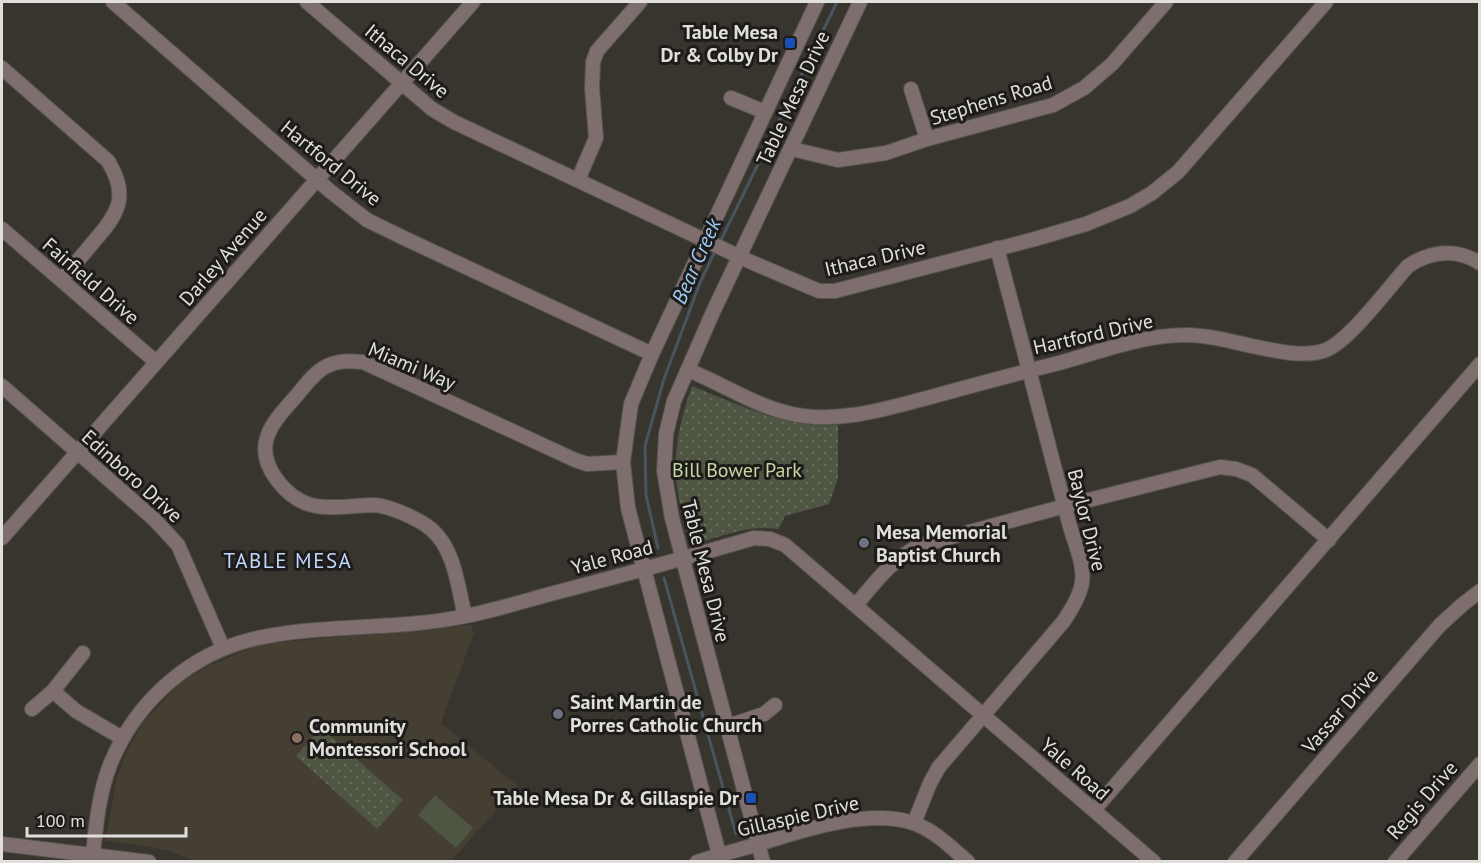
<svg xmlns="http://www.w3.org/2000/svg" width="1481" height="863" font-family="'PT Sans',sans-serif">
  <defs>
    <pattern id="park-dots" width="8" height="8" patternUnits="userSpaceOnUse" patternTransform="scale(1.5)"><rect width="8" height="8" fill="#4e5542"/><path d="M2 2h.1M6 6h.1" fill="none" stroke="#676d5d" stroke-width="1.8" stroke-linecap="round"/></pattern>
  </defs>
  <rect width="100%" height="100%" fill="#38352e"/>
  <path fill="#453e32" d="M471,625L474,633L441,723L518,786L451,861H194L170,851L145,846L105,841L117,778L126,753L142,724L180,683L209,666L261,644Z"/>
  <path fill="#4e5542" d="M435,795L473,828L456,848L418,815Z"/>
  <g fill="url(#park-dots)">
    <path d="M692,386C739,405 786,428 838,425V478L829,504L785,516L779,529C749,524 720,537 691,545C671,483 670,448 692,386Z"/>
    <path d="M321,728L403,800L377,829L296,756Z"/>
  </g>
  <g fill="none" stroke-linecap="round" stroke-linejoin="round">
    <g stroke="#465560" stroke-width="3">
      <path d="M720,242L837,2"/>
      <path d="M658,548L646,495L645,446L664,379L700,283L715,251"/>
      <path d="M664,578L736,834"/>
    </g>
    <g stroke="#56544d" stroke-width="16">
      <g id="minor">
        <path d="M113,2L330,191L367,220L406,239L652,354"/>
        <path d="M307,2L432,109L454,122L751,262L819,291H835L1035,239L1086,224L1130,206L1152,193L1178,172L1326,2"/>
        <path d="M2,68L108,161C129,195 119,213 95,240C84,254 72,267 61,280"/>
        <path d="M911,89L927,139"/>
        <path d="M731,98L765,112"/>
        <path d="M792,149L838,160L886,153L927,139L1053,105L1084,88L1112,64L1166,2"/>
        <path d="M578,180L596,138L592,88L593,62L597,51L640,2"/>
        <path d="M2,229L156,362"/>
        <path d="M688,370C723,384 755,406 792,414C837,424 884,409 927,398C971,386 1015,374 1059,363C1099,352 1140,336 1183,335C1224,333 1291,364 1326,350C1350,340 1389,287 1408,266C1431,251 1456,248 1480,263"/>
        <path d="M2,386L155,520L178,545L223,648"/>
        <path d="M2,538L473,2"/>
        <path d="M856,605C876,581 890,562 918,546L1065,506L1220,467L1236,469L1252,475L1329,540"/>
        <path d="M465,616C458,588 455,549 431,529C419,519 388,505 373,505C334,506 305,517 277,480C250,444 274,421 298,394C306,384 316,371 327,366C339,360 351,361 363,362L575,460L587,464L623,462"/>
        <path d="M53,691L76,711L122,738"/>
        <path d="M32,709L53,691L83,653"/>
        <path d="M728,726L764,714L775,705"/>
        <path d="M1094,810L1480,364"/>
        <path d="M914,823L930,783L939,767L1063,622C1093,579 1083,570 1069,523L997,248"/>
        <path d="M2,844L149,862"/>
        <path d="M93,854C96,825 99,793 110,765C136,700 193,650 263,637C329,624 399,630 466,616C496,610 527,600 558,592C623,575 689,557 754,538L770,539L785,545L1154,862"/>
        <path d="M697,862C718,855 738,850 759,844C803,830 872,807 916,824C936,832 952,848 968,862"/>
        <path d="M721,862L628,508L623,462L631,404L652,354L817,2"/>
        <path d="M763,862L672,518L664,471L666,434L674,401L713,312L860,2"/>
        <path d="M1235,862L1440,625L1462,605L1480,591"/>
        <path d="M1395,862L1480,764"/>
      </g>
    </g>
    <use href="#minor" stroke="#7e6e6e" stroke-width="14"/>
  </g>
  <g fill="#1a4fb4" stroke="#1e1c1a" stroke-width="2">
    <rect x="784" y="37" width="12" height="12" rx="3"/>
    <rect x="745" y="792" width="12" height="12" rx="3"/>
  </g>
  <g fill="#6b7280" stroke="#1e1c1a" stroke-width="2">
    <circle cx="864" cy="543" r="6"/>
    <circle cx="558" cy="714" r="6"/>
  </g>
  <circle fill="#8d6e63" stroke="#1e1c1a" stroke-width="2" cx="297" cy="738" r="6"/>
  <g text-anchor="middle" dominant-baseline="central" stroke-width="6" stroke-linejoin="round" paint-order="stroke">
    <g font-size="20" font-weight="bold" fill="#e1dfdb" stroke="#1e1c1a" text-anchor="start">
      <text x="778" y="32" text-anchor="end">Table Mesa<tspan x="778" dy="23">Dr &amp; Colby Dr</tspan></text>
      <text x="876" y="532">Mesa Memorial<tspan x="876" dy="23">Baptist Church</tspan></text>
      <text x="570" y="702">Saint Martin de<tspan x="570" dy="23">Porres Catholic Church</tspan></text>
      <text x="309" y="726">Community<tspan x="309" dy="23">Montessori School</tspan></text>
      <text x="739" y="798" text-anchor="end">Table Mesa Dr &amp; Gillaspie Dr</text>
    </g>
    <g font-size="20" fill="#e1dfdb" stroke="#1e1c1a">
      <text transform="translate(407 61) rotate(40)">Ithaca Drive</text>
      <text transform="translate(793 98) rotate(-65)">Table Mesa Drive</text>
      <text transform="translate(991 100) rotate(-17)">Stephens Road</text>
      <text transform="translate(331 163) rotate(39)">Hartford Drive</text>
      <text transform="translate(223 257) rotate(-49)">Darley Avenue</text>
      <text transform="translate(875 258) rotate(-13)">Ithaca Drive</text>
      <text transform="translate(91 281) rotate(41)">Fairfield Drive</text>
      <text transform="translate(1093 334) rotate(-13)">Hartford Drive</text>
      <text transform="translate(412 366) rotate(23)">Miami Way</text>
      <text transform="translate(132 476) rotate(42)">Edinboro Drive</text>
      <text transform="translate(1087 520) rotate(76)">Baylor Drive</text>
      <text transform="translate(612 557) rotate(-15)">Yale Road</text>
      <text transform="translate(706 571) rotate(76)">Table Mesa Drive</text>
      <text transform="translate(1340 711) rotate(-49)">Vassar Drive</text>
      <text transform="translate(1075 769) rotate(41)">Yale Road</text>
      <text transform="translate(1422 800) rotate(-49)">Regis Drive</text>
      <text transform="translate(798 816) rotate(-13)">Gillaspie Drive</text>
    </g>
    <g font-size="20" fill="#c6d8a2" stroke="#1e1c1a">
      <text x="737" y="470">Bill Bower Park</text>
    </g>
    <g font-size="21" font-style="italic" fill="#9dcbf3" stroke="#1e1c1a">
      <text transform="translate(696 261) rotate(-66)">Bear Creek</text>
    </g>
    <g font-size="21" letter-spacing="1.5" fill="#bfd6fd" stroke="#1e1c1a">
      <text x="288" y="560">TABLE MESA</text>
    </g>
  </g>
  <rect width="1481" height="863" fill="none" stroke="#e1dfdb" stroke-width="6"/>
  <path d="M27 827v9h159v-9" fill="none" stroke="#e1dfdb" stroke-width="3"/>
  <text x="36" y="827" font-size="18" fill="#e1dfdb" stroke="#1e1c1a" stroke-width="4.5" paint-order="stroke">100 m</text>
</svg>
